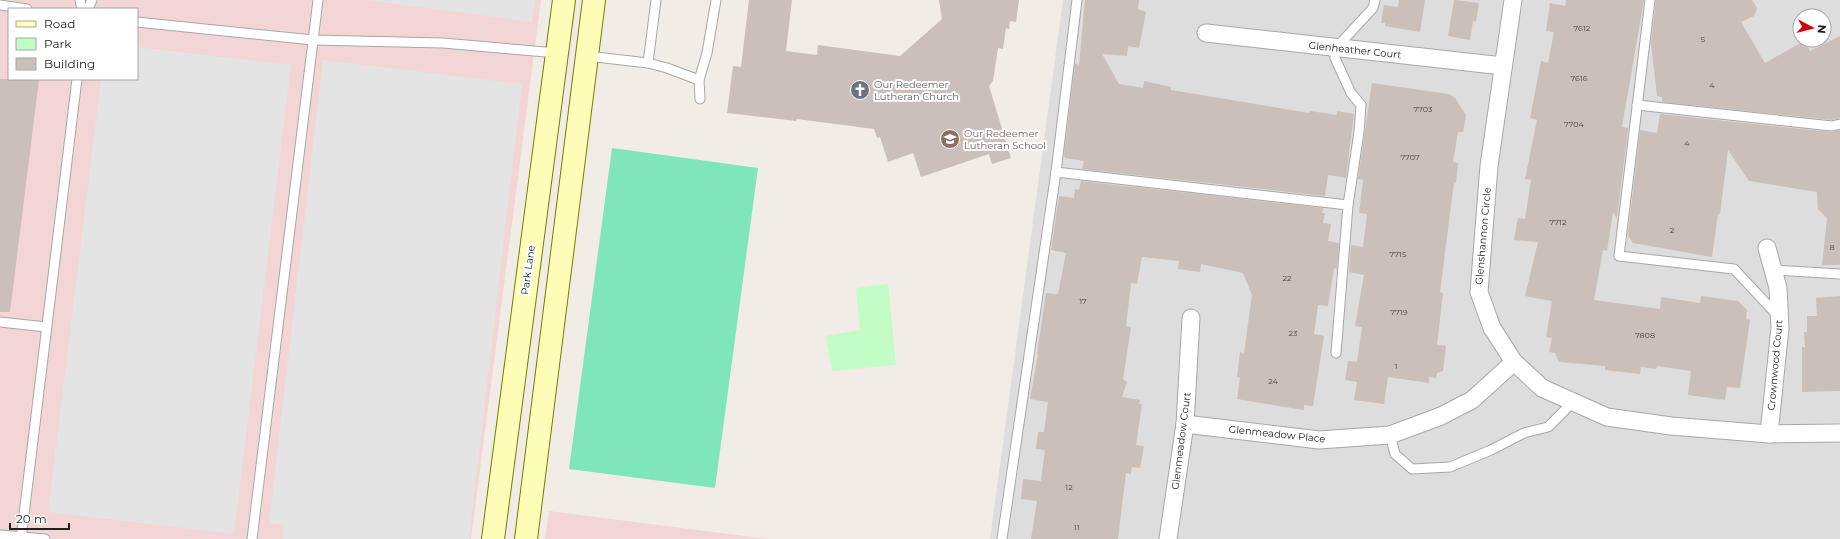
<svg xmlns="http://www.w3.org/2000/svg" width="1840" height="539" font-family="Montserrat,sans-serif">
  <rect width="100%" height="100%" fill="#f1ede6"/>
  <path fill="#dedddd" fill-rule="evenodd" d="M1063,0H1840V539H990ZM1800,16H1824V40H1800Z"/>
  <g fill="#f3d5d5" fill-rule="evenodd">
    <path d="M0,0H541L471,539H0ZM9,9H137V79H9Z"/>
    <path d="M549,511L768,539H545Z"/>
  </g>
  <path fill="#c1fdc4" d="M888,284L896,365L832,371L826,336L860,330L856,288Z"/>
  <path fill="#7fe5bb" d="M612,148L758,168L715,488L569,469Z"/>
  <g fill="#e4e4e4">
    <path d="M365,0H535L532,22Z"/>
    <path d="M137,47L291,65L234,534L48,512L101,79H137Z"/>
    <path d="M323,60L522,84L469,539H282L284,525L269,523Z"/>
  </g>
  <g fill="#cabfb9">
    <path d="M749,0H792L786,51L817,55L818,45L900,56L942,19L939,0H1019L1016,22L1010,21L1009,29L1006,28L1003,49L998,48L993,81L989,86L1011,158L992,164L989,154L921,177L913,153L888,162L880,137L877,138L874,129L797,119L796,121L727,113L733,66L741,67Z"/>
    <path d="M1085,0H1139L1138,9L1146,12L1139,48L1128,46L1127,56L1102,54L1119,84L1143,88L1144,81L1171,87V90L1309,113L1310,111L1337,115V111L1354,114L1346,178L1328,175L1325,196L1082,169L1084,161L1065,158L1064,155L1075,63L1079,65Z"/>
    <path d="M1399,0H1425L1420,32L1385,26V23H1381L1384,5L1398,7Z"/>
    <path d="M1454,0L1479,3L1476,22L1473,21L1470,40L1448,36Z"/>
    <path d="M1566,0H1644L1622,127L1628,128L1617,219L1613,212L1607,251L1603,250L1594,300L1660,309L1661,297L1700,303L1701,296L1738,301L1747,310L1746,319L1750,320L1740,388L1727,387L1725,400L1688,395L1691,371L1657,366L1656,369L1641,367L1640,374L1605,370V366L1559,362L1555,353L1549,352L1552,338L1546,337L1552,301L1525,296L1538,242L1514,240L1518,218L1525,219L1531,180L1525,179L1537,120L1530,118L1541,61L1548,63L1554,32L1546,31L1550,3L1565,6Z"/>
    <path d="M1656,0H1752L1757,8L1754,16L1741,22L1765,63L1804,41L1810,51L1840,36V118L1832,120L1662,102V97L1657,96L1651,43Z"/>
    <path d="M0,79H39L10,312H0Z"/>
    <path d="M1372,83L1449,94L1455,98L1466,115L1463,132H1458L1453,162L1458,163L1456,183L1454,182L1440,292L1443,293L1437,345L1446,346L1443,371L1437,373L1436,378L1429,377V383L1388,377L1384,404L1354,400L1357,382L1345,380L1348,361L1357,362L1362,327L1355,326L1364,275L1349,272L1351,245L1363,247L1367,214L1359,213L1363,180L1358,179Z"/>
    <path d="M1660,114L1831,132L1840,130V265H1822L1827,218L1818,209L1817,192L1749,181L1728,150L1720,214H1718L1712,257L1633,243L1628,235L1640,130L1657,133Z"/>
    <path d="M1081,181L1323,208L1322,213H1325L1323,223L1331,224L1328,241L1339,243L1337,269L1334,268L1328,306L1318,305L1314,334L1324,336L1313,406L1304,405V410L1237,399L1240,378L1237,377L1240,352L1244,353L1252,295L1243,273L1201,264L1200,272L1178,269L1179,261L1142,257L1137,284L1131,283L1126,326L1131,327L1123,379L1127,382L1122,397L1140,400L1139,404H1142L1136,445L1144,446L1140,468L1132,467L1131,474L1126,473L1118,539H1031L1037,501L1021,499L1023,479L1041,481L1045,450L1036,449L1038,432H1044L1048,402L1030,399L1038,354H1037L1046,293L1058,294L1066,253L1051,250L1059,196L1074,198L1075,189L1079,190Z"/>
    <path d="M1840,296V391L1802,392V347H1805L1804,332H1807V316H1817L1816,298Z"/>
  </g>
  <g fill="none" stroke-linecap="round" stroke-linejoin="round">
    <g stroke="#a7a7a7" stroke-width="11">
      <g id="lane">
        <path d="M80,0L82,9"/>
        <path d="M1650,0L1619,256L1734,269L1778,316"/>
        <path d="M0,5L27,9"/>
        <path d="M88,9L92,0"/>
        <path d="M137,22L313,40L443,43L557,53"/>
        <path d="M587,56L648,63L667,68L699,80L700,99"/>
        <path d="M648,63L656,0"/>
        <path d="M699,80L707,53L716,0"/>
        <path d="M1637,105L1832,126L1840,124"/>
        <path d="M1056,172L1348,205L1336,353"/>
        <path d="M1348,205L1359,132L1361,105L1351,93L1335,58L1336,48L1373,8L1375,0"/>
        <path d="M1773,270L1840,274"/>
        <path d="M0,322L46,327"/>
        <path d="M1390,435L1395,454L1412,469L1450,467L1491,450L1524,433L1548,427L1573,402"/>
        <path d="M0,535L45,539"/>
        <path d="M21,539L77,79"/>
        <path d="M252,539L318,0"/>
        <path d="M1002,539L1056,172L1077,0"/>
      </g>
    </g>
    <g stroke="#a7a7a7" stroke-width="19">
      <g id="street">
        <path d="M1513,0L1489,166L1479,292L1492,328L1514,362L1542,388L1607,417L1671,426L1769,434L1840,433"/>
        <path d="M1206,33L1503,66"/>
        <path d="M1767,248L1778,288L1780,328L1769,434"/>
        <path d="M1185,424L1319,440L1390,435L1441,416L1472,400L1514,362"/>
        <path d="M1168,539L1185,424L1191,318"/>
      </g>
    </g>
    <g stroke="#747e00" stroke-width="24">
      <g id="secondary">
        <path d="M493,539L564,0"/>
        <path d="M526,539L594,0"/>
      </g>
    </g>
    <use href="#lane" stroke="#fff" stroke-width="9"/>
    <use href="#street" stroke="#fff" stroke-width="17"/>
    <use href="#secondary" stroke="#fcfeb8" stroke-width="22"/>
  </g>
  <defs>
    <g id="church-disc" transform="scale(1)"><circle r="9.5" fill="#6b7280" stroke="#fff"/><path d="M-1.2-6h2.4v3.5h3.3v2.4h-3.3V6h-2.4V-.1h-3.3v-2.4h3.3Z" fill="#fff"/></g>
    <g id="school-disc" transform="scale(1)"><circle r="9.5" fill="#8d6e63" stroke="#fff"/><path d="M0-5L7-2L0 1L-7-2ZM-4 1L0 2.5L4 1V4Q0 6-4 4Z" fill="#fff"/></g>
  </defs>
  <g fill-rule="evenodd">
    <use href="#church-disc" x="860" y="90"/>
    <use href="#school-disc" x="950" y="139"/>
  </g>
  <g text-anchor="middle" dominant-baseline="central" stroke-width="4" stroke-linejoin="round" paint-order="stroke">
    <g font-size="8" fill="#4a4846">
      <text x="1582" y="28">7612</text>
      <text x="1703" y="39">5</text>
      <text x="1579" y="78">7616</text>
      <text x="1712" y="85">4</text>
      <text x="1423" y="109">7703</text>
      <text x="1574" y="124">7704</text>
      <text x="1687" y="143">4</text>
      <text x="1410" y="157">7707</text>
      <text x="1558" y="222">7712</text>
      <text x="1672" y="230">2</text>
      <text x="1832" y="247">8</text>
      <text x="1398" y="254">7715</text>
      <text x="1287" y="278">22</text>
      <text x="1083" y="301">17</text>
      <text x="1399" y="312">7719</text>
      <text x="1293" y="333">23</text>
      <text x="1645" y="335">7808</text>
      <text x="1396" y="366">1</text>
      <text x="1273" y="381">24</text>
      <text x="1069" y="487">12</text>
      <text x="1077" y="527">11</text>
    </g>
    <g font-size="10" fill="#202020" stroke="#fff">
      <text transform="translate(1355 50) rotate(6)">Glenheather Court</text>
      <text transform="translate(1483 236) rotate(-85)">Glenshannon Circle</text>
      <text transform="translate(528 270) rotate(-82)">Park Lane</text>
      <text transform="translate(1775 365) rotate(-85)">Crownwood Court</text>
      <text transform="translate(1277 434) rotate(6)">Glenmeadow Place</text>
      <text transform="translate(1181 441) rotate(-83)">Glenmeadow Court</text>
    </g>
    <g font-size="10" fill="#5b616d" stroke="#fff" text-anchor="start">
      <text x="874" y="84">Our Redeemer<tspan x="874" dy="12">Lutheran Church</tspan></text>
    </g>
    <g font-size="10" fill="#785e54" stroke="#fff" text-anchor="start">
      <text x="964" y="133">Our Redeemer<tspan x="964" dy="12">Lutheran School</tspan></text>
    </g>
  </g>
  <rect x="8" y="8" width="130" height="72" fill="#ffffff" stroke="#a6a6a6"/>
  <rect x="16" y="21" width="20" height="6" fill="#fcfeb8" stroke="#a6a6a6"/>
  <text x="44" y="28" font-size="12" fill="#202020">Road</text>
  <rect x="16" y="38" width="20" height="12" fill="#c1fdc4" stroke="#a6a6a6"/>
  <text x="44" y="48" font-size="12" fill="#202020">Park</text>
  <rect x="16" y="58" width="20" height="12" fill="#cabfb9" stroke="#a6a6a6"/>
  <text x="44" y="68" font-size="12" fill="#202020">Building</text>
  <g transform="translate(1812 28) rotate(97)"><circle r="19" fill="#ffffff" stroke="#a6a6a6"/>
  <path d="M0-3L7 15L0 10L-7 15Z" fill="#d00006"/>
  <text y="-6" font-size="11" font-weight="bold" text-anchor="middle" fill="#202020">N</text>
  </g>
  <path d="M10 523v6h59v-6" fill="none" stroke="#202020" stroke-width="2"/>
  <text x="16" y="523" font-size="12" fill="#202020" stroke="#ffffff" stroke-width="3" paint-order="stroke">20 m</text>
</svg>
